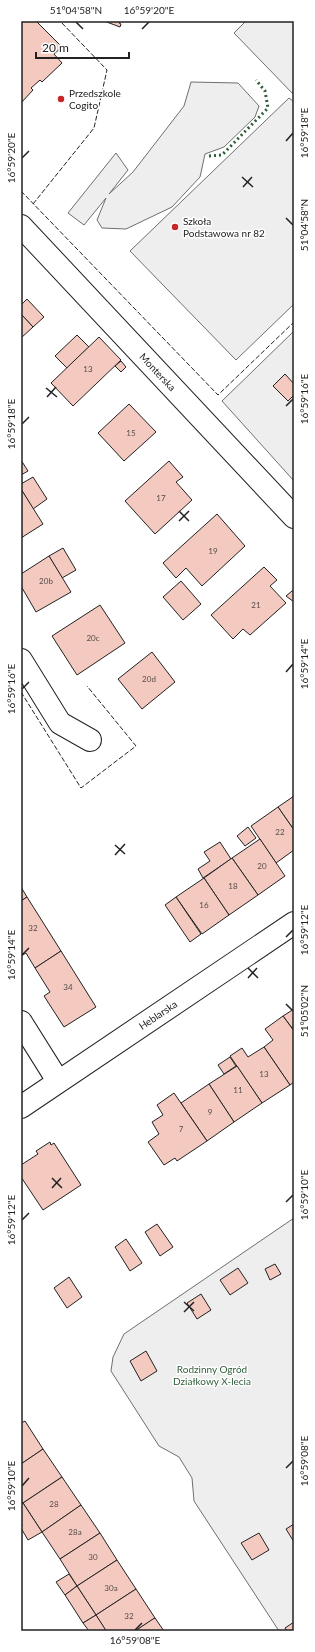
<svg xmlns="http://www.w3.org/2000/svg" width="315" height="1652" font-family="Lato,sans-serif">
  <rect width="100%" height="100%" fill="#fff"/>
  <g fill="#eee" stroke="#6f6f6f">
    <path d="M246,21H294V95L234,33Z"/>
    <path d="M191,82L238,83L259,106L255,117L224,147L205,154L200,177L172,207L126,229L102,228L97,220L106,198L84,225L68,213L116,153L128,170L109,194L133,172L184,106Z"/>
    <path d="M289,98L294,102V304L236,360L130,251Z"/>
    <path d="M294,331V481L222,401Z"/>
    <path d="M294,1218V1631H279L194,1501L192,1478L179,1457L159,1446L111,1371L113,1357L124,1334Z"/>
  </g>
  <g fill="#f3c9c0" stroke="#222">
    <path d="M21,21H36L62,47L54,54L62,63L42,82L40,80L31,88L33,90L21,103Z"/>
    <path d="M104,21H120L119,23L121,24L120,27Z"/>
    <path d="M27,299L44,317L33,327L21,314V305Z"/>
    <path d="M21,314L33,327L21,338Z"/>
    <path d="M77,335L89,347L67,368L55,356Z"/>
    <path d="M99,337L121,360L73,406L51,383Z"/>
    <path d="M121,361L126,367L121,372L115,366Z"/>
    <path d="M285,374L294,384V395L288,401L273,386Z"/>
    <path d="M129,404L156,432L124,461L98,433Z"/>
    <path d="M21,460L28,471L21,475Z"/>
    <path d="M169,461L183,477L176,482L192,500L155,534L125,501Z"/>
    <path d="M33,477L47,499L33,509L21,489V484Z"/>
    <path d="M21,489L43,524L21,538Z"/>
    <path d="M217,514L245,546L202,586L186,568L176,578L163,563Z"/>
    <path d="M63,548L76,570L62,578L49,556Z"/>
    <path d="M49,556L71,592L36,612L21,586V574Z"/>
    <path d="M264,567L277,580L270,586L286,603L250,635L243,629L233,639L211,615Z"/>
    <path d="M181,581L201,604L183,620L163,597Z"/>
    <path d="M292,591H294V602L286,596Z"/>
    <path d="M100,605L125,643L77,675L52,636Z"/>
    <path d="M152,652L175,682L142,709L118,679Z"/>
    <path d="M294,796V830L278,807Z"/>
    <path d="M278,807L294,830V850L276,863L251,826Z"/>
    <path d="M248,827L256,838L245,846L237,836Z"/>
    <path d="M260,839L285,876L258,895L232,858Z"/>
    <path d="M220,842L231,859L203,878L198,869L210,861L204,852Z"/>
    <path d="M232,858L258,895L229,915L204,878Z"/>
    <path d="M204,878L229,915L202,934L176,897Z"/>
    <path d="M21,887L27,897L21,901Z"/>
    <path d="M27,897L61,951L35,968L26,953L21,956V901Z"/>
    <path d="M176,897L201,934L190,942L165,905Z"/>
    <path d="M61,951L96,1007L64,1027L44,996L50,992L35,968Z"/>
    <path d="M294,1009V1027L292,1028L283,1016Z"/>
    <path d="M283,1016L294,1031V1082L290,1085L264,1047L273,1040L265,1029Z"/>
    <path d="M264,1047L290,1085L262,1103L230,1056L242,1048L248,1057Z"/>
    <path d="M230,1057L236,1066L224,1074L218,1065Z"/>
    <path d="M237,1066L262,1103L234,1122L209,1084Z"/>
    <path d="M209,1084L234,1122L207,1141L181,1103Z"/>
    <path d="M174,1093L207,1141L177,1161L175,1158L164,1165L148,1142L159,1134L152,1122L163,1115L157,1105Z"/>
    <path d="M50,1142L51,1145L54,1143L81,1185L43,1210L21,1177V1165L38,1154L36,1151Z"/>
    <path d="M157,1224L173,1247L160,1256L145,1232Z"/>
    <path d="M126,1239L142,1263L130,1271L115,1247Z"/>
    <path d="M275,1264L281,1274L270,1280L265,1269Z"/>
    <path d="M238,1268L248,1283L230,1295L220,1280Z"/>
    <path d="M69,1277L82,1297L67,1308L54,1288Z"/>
    <path d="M201,1294L211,1310L197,1319L187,1303Z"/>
    <path d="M146,1351L157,1371L141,1381L130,1361Z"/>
    <path d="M25,1421L43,1449L21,1464V1423Z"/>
    <path d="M43,1449L62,1477L23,1503L21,1500V1464Z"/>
    <path d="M62,1477L81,1505L42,1532L23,1503Z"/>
    <path d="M23,1503L42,1532L28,1540L21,1528L22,1525L21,1523V1504Z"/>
    <path d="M81,1505L100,1533L60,1559L42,1532Z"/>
    <path d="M294,1524V1542L286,1529Z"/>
    <path d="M100,1533L117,1560L77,1586L60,1559Z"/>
    <path d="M259,1533L269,1550L252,1560L241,1543Z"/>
    <path d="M117,1560L136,1589L96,1615L77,1586Z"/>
    <path d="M69,1574L77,1586L65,1595L56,1582Z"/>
    <path d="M77,1586L96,1615L83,1623L65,1595Z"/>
    <path d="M136,1589L155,1618L135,1631H106L96,1615Z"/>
    <path d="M96,1615L105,1629L106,1631H89L83,1623Z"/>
    <path d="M155,1618L164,1631H135L153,1619Z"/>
    <path d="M294,1622V1631H287L285,1628Z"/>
  </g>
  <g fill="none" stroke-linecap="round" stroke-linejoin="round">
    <g stroke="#222" stroke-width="24">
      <g id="minor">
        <path id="s1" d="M21,226L294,517"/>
        <path d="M21,660L60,723L90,740"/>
        <path d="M21,1022L58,1081"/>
        <path id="s2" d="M21,1107L294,923"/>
      </g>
    </g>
    <use href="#minor" stroke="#fff" stroke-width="22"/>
    <path stroke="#2f5e38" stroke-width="3" stroke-dasharray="2 3" stroke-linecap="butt" d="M209,156L222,155L268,108L265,91L256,80"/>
    <g stroke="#222" stroke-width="1" stroke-dasharray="5 2" stroke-linecap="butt">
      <path d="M21,191L218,395L294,322"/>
      <path d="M33,204L94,128L107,70L60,21"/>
      <path d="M21,692L81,788L136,746L87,686"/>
    </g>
  </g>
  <path fill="none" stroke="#222" stroke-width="1.5" d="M76,22L83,29M142,29L149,22M286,141L293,133M22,158L29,151M242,177L253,187M243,187L252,177M286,218L293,225M46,388L57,397M47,397L56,387M286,406L293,399M22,424L29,417M179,511L189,521M179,521L189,511M286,672L293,664M22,689L29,682M115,845L125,854M115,855L125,844M286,937L293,930M22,955L29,948M248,968L258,978M248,978L257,968M286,1004L293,1011M52,1178L62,1188M52,1188L61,1178M286,1202L293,1195M22,1220L29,1213M184,1302L194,1311M184,1312L194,1302M286,1468L293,1461M22,1486L29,1478M135,1630L142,1623"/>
  <g fill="#c62828" stroke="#fff" stroke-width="1.5">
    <circle cx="61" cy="99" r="4"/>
    <circle cx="175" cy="227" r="4"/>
  </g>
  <g text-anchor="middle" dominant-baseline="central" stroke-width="3" stroke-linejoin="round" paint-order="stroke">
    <g font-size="8" fill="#564c4a">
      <text x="88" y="369">13</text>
      <text x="131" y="433">15</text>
      <text x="161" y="498">17</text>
      <text x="213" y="551">19</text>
      <text x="46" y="581">20b</text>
      <text x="256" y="605">21</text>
      <text x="93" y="638">20c</text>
      <text x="149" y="679">20d</text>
      <text x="280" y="832">22</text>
      <text x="262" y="866">20</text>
      <text x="233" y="886">18</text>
      <text x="204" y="905">16</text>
      <text x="33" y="928">32</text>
      <text x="68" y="987">34</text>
      <text x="264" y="1074">13</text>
      <text x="238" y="1090">11</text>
      <text x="210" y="1112">9</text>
      <text x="181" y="1129">7</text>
      <text x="54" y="1504">28</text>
      <text x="75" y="1532">28a</text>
      <text x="93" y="1557">30</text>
      <text x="111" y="1588">30a</text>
      <text x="129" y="1616">32</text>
    </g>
    <g font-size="10" fill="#222" stroke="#fff" text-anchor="start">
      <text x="69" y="93">Przedszkole<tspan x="69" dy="12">Cogito</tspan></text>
      <text x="183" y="221">Szkoła<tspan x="183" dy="12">Podstawowa nr 82</tspan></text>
    </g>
    <g font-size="10" fill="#222" stroke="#fff">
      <text stroke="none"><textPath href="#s1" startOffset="200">Monterska</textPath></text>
      <text stroke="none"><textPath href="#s2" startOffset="165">Heblarska</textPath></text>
    </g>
    <g font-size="10" fill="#2f5e38" stroke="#fff">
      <text x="212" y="1369">Rodzinny Ogród<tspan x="212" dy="12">Działkowy X-lecia</tspan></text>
    </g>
  </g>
  <rect width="315" height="1652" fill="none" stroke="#ffffff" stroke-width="44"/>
  <path d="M36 52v6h93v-6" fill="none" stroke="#222222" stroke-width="2"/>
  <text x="42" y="52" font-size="12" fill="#222222" stroke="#ffffff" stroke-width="3" paint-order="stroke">20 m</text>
  <rect x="22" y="22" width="271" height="1608" fill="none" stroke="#222" stroke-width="1.5"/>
  <g font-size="10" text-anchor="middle" fill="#222">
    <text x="76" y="14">51°04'58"N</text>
    <text x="149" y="14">16°59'20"E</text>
    <text transform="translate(304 133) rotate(-90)" y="4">16°59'18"E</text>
    <text transform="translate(11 158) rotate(-90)" y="4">16°59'20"E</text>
    <text transform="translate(304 225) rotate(-90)" y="4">51°04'58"N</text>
    <text transform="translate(304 399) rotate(-90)" y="4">16°59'16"E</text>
    <text transform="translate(11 424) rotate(-90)" y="4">16°59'18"E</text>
    <text transform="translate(304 664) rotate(-90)" y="4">16°59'14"E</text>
    <text transform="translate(11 689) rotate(-90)" y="4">16°59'16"E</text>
    <text transform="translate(304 930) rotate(-90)" y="4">16°59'12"E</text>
    <text transform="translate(11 955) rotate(-90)" y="4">16°59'14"E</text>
    <text transform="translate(304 1011) rotate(-90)" y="4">51°05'02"N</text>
    <text transform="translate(304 1195) rotate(-90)" y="4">16°59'10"E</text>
    <text transform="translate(11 1220) rotate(-90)" y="4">16°59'12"E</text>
    <text transform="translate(304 1461) rotate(-90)" y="4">16°59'08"E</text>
    <text transform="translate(11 1486) rotate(-90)" y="4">16°59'10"E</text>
    <text x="135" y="1644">16°59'08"E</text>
  </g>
</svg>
